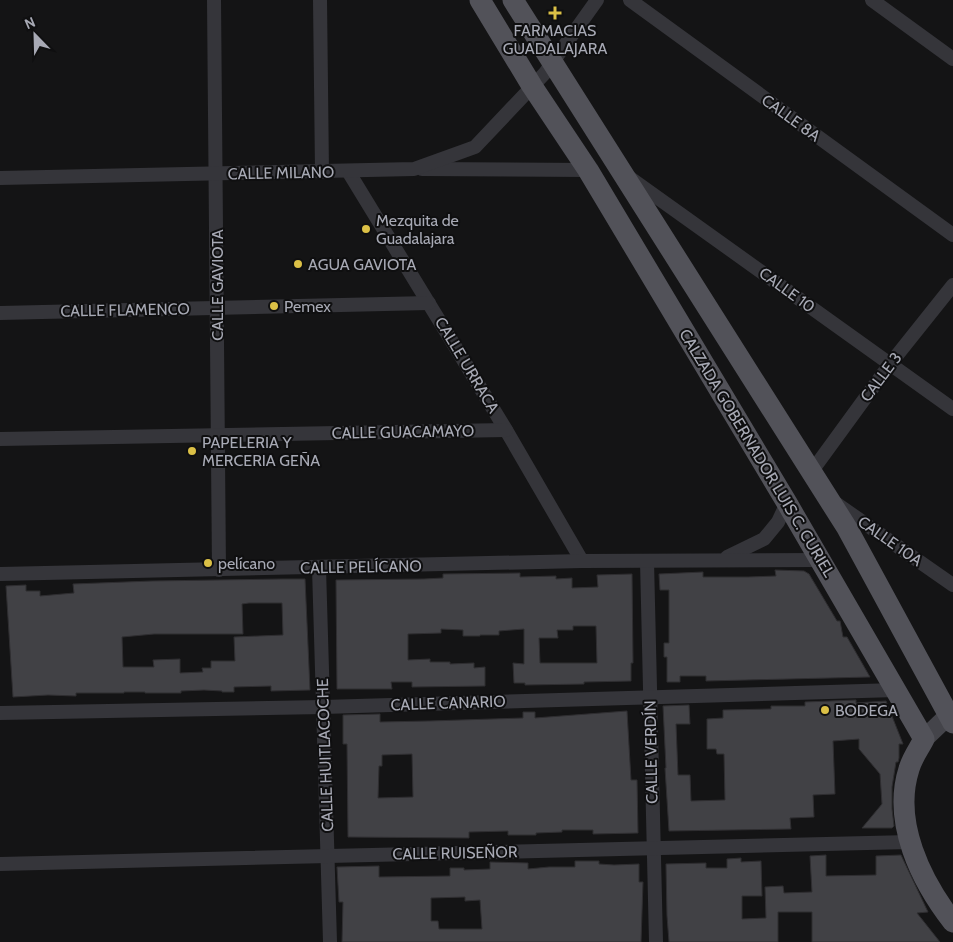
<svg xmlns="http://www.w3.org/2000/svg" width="953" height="942" font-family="Cabin,sans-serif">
  <rect width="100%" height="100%" fill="#141415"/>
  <g fill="#414145" stroke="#2f2e31" fill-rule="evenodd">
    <path d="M775,570L804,571L809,574L837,621H840L843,637H847L870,677L706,681V676H680V682H667V657H664V643H669V590H660L659,574L703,572V577H748L776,576Z"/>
    <path d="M520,573V577L556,576V579L572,578V588L598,587L597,575L632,574L633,663H631V681L584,682V684L525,685V683H514L513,663L524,664V629L499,631V635H480V636H463V630L441,629V633L408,634V660L430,659V662H450V664L474,663V668L485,667V686L412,687V682H391L392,689H337L336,580L424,579L443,578V574ZM573,626H596L597,663H540L539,638H558L557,630H573Z"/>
    <path d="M282,579H305L310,690L271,691V686L234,687V692H222V691L204,690L181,691V693H145V692H124V693H76V696L48,695L13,697L6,586L26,585V591H40V596L74,593L73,584L152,581ZM249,603H282L283,635L234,637L235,661H211V668H202L203,672L180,673V659L153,660L154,667H123L122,637L154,634H243L242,604Z"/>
    <path d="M856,700V703L886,701L903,744H899V758L898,762H896L892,787V809L894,826L892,828H862L882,804L880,774L859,749V739L833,741L835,794L813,795L814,817L790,818L791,829L669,831L665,768H666L663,706L689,705L690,724H676L678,775H690L691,801L725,800L724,754H717L716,749H707V719L723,718V710L771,709V706H805V702Z"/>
    <path d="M627,711L631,780H637L638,833L593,834V830H562V832L536,833V835H508V831L469,832V838L348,837L347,744H343V715L380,714V722L429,721L523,718V712H535V718ZM412,754L413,797L378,798L379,766H382V755Z"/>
    <path d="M826,855V876L876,875V856L901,855L928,912L917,913L940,942H812V912H778V942H669L667,916L666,864L706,863V868H727V859L741,858V862L761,861L762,896H742V919L766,918L765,887L783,886L784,893L812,892L810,856Z"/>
    <path d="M575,861H599V864L614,865L639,864V882H643L641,942H342L343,902H339L337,867L379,866V877L450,876V868H464V870L490,869V862L528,863V869L549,867H575ZM465,897V901L480,900L482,929H439L438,921H431V898Z"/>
  </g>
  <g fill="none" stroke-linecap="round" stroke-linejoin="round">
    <g stroke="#35353a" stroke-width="14">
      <path d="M214,0L219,570"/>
      <path d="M320,0L322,172"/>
      <path d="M630,0L953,235"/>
      <path d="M872,0L953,59"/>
      <path d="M422,169L588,170"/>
      <path d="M348,171L506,430L582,561"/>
      <path d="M0,178L414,169L475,147L545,73L597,0"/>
      <path d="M630,178L953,409"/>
      <path d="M0,313L429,303"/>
      <path d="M0,439L506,430"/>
      <path d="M812,471L890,364L953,285"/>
      <path d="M834,502L953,585"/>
      <path d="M727,557L764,539L778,522L787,503"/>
      <path d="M647,561L656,942"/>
      <path d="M319,568L330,942"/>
      <path d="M0,574L582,561L820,560"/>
      <path d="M0,713L323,707L896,690"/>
      <path d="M0,864L910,842"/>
    </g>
    <path stroke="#44444a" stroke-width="19" d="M924,739L953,711"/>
    <g stroke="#525259" stroke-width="21">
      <path d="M480,0L532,86L588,170L787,503L924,739C919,749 912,758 909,769C892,822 921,881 953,922"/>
      <path d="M513,0L847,528L953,723"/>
    </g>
  </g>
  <g fill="#dbc046" stroke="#0f0f10" stroke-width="2">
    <path d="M552.5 5.5h5v5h5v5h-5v5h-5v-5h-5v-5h5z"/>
    <circle cx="366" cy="229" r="5"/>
    <circle cx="298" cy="264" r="5"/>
    <circle cx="274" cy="306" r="5"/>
    <circle cx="192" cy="451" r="5"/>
    <circle cx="208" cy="563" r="5"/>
    <circle cx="825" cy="710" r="5"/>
  </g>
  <g text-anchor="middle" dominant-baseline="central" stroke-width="4" stroke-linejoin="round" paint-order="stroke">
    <g font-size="16" fill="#a7a9b4" stroke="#0f0f10" text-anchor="start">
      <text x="555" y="30" text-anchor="middle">FARMACIAS<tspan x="555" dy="18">GUADALAJARA</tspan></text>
      <text x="376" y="220">Mezquita de<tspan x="376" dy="18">Guadalajara</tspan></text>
      <text x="308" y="264">AGUA GAVIOTA</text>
      <text x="284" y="306">Pemex</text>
      <text x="202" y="442">PAPELERIA Y<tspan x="202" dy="18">MERCERIA GEÑA</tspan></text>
      <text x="218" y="563">pelícano</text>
      <text x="835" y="710">BODEGA</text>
    </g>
    <g font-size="16" fill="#a7a9b4" stroke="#0f0f10">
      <text transform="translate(791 118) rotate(36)">CALLE 8A</text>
      <text transform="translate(281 173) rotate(-1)">CALLE MILANO</text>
      <text transform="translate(217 285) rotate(-90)">CALLE GAVIOTA</text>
      <text transform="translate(787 290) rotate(36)">CALLE 10</text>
      <text transform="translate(125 310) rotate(-1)">CALLE FLAMENCO</text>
      <text transform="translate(467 365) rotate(59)">CALLE URRACA</text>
      <text transform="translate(881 377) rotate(-53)">CALLE 3</text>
      <text transform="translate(403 432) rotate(-1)">CALLE GUACAMAYO</text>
      <text transform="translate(757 453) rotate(59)">CALZADA GOBERNADOR LUIS C. CURIEL</text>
      <text transform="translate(890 541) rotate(35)">CALLE 10A</text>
      <text transform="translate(361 567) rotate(-1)">CALLE PELÍCANO</text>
      <text transform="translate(448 703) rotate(-2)">CALLE CANARIO</text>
      <text transform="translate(651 752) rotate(-91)">CALLE VERDÍN</text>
      <text transform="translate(325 755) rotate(-92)">CALLE HUITLACOCHE</text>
      <text transform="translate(455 853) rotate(-1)">CALLE RUISEÑOR</text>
    </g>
  </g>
  <g transform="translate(35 35) rotate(337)" stroke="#0f0f10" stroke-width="4" paint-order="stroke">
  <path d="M0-4L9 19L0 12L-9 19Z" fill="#a7a9b4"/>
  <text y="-8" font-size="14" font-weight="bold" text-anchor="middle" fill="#a7a9b4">N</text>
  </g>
</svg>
